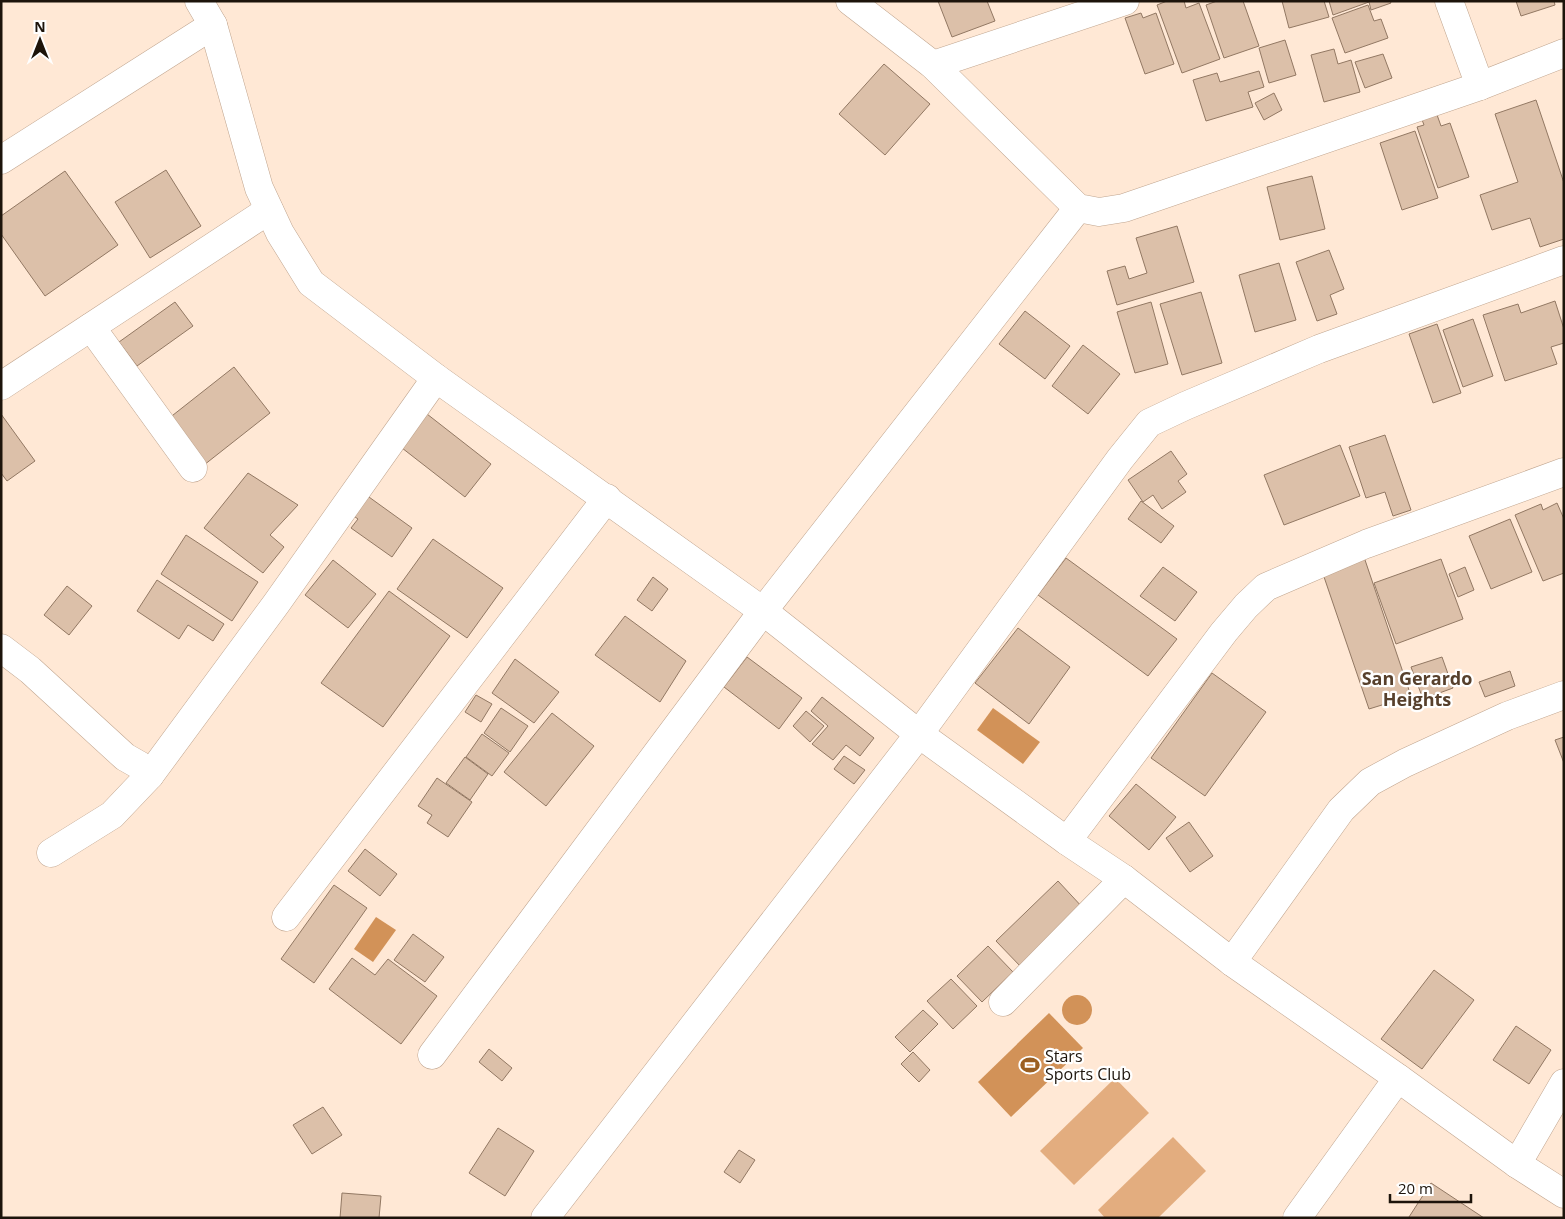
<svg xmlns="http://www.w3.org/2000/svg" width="1565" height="1219" font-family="'Open Sans',sans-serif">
  <rect width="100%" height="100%" fill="#ffe8d5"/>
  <g fill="#e3ad7f">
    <path d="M1115,1078L1149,1113L1074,1185L1040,1151Z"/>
    <path d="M1173,1137L1206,1171L1158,1218H1105L1098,1210Z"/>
  </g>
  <g fill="#d29258">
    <path d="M993,708L1040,742L1023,764L977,730Z"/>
    <path d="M376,917L396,930L373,962L354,949Z"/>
    <circle cx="1077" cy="1010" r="15"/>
    <path d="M1049,1013L1083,1048L1011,1117L978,1082Z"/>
  </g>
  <g fill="#dcc0a9" stroke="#927863">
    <path d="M938,1H987L995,21L952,37Z"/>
    <path d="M1167,1H1184L1186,8L1199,3L1220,59L1182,73L1157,5Z"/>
    <path d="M1217,1H1243L1259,46L1224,58L1206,5Z"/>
    <path d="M1282,1H1324L1329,17L1289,28Z"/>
    <path d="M1329,1H1390L1391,3L1371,10L1369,2L1333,15Z"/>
    <path d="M1516,1H1554L1555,5L1521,16Z"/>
    <path d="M1368,5L1374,21L1381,19L1388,38L1345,53L1332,18Z"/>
    <path d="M1141,13L1143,18L1156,13L1174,64L1145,74L1125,18Z"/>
    <path d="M1285,40L1296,75L1269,83L1259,48Z"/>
    <path d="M1334,49L1338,64L1351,60L1360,92L1324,102L1311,55Z"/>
    <path d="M1383,54L1392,78L1365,88L1355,62Z"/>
    <path d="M884,64L930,104L885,155L839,114Z"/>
    <path d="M1259,71L1264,87L1248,92L1253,107L1206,121L1193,80L1217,73L1220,82Z"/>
    <path d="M1274,93L1282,110L1264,120L1255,103Z"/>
    <path d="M1536,100L1564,183V239L1540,247L1530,218L1492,230L1480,195L1518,182L1495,114Z"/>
    <path d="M1436,112L1441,126L1450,123L1469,177L1438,188L1417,127L1424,125L1421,117Z"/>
    <path d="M1415,131L1438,198L1402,210L1380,143Z"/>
    <path d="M166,170L201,226L150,258L115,202Z"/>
    <path d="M65,171L118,245L45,296L1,234V216Z"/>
    <path d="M1312,176L1325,229L1280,240L1267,187Z"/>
    <path d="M1177,226L1194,282L1117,305L1107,271L1125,266L1129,279L1147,273L1136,238Z"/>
    <path d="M1329,250L1344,289L1330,295L1337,314L1317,321L1296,262Z"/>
    <path d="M1279,263L1296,320L1255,332L1239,275Z"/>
    <path d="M1201,292L1222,363L1182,375L1160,304Z"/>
    <path d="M1555,301L1564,329V343L1551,347L1557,364L1505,381L1483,315L1518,304L1521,313Z"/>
    <path d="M175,302L193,326L137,366L119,342Z"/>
    <path d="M1151,302L1168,364L1135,373L1117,312Z"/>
    <path d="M1025,311L1070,346L1045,379L999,344Z"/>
    <path d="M1473,319L1493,376L1463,387L1443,330Z"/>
    <path d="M1437,324L1461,393L1433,403L1409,334Z"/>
    <path d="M1083,345L1120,374L1088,414L1052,386Z"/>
    <path d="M234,367L270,413L204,465L168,419Z"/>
    <path d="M1,414L35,461L7,481L1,473Z"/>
    <path d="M427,414L491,464L465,497L393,441Z"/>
    <path d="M1385,435L1411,510L1393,516L1385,492L1366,498L1349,447Z"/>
    <path d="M1340,445L1360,496L1284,525L1264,475Z"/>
    <path d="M1171,451L1187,474L1178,481L1186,492L1162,509L1153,495L1143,502L1128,480Z"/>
    <path d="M248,473L298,505L270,535L284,547L263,573L204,528Z"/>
    <path d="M362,492L412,528L392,557L351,528L358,519L348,512Z"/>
    <path d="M1141,501L1174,526L1161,543L1128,519Z"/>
    <path d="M1557,503L1564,519V573L1543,581L1515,515L1541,504L1543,510Z"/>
    <path d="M1510,519L1532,572L1491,589L1469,536Z"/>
    <path d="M186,535L258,582L232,621L161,574Z"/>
    <path d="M433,539L503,588L467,638L397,589Z"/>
    <path d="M1364,557L1411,696L1369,709L1322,571Z"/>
    <path d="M1066,558L1177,639L1148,676L1038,595Z"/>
    <path d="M1441,559L1463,619L1396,644L1374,583Z"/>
    <path d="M333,560L376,594L348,628L305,595Z"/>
    <path d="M1163,567L1197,592L1175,621L1140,596Z"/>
    <path d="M1465,567L1474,590L1458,597L1449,574Z"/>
    <path d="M653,577L668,589L652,611L637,600Z"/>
    <path d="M157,580L224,624L213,641L188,625L179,639L137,611Z"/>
    <path d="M67,586L92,606L69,635L44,615Z"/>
    <path d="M389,591L450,636L383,727L321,683Z"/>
    <path d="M625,616L686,661L660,702L595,655Z"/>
    <path d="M1018,628L1070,667L1029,724L975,683Z"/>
    <path d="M747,657L802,698L779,729L724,687Z"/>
    <path d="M1442,657L1453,688L1423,699L1411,667Z"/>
    <path d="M515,659L559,692L534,723L492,693Z"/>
    <path d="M1510,671L1515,686L1485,697L1479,682Z"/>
    <path d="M1212,673L1266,712L1205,796L1151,758Z"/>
    <path d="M476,695L492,704L481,722L465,712Z"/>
    <path d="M822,697L874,738L860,756L846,745L833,760L812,744L828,726L811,711Z"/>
    <path d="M501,708L528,726L510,752L484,733Z"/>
    <path d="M806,711L824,726L810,742L793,726Z"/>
    <path d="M552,713L594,746L546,806L504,772Z"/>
    <path d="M482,734L509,753L492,776L466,757Z"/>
    <path d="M1564,737V763L1555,740Z"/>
    <path d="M844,756L865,770L854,784L834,769Z"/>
    <path d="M465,757L488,774L470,800L446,783Z"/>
    <path d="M437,778L472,802L448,837L427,823L432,815L418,806Z"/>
    <path d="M1136,784L1176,817L1149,850L1109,816Z"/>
    <path d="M1189,822L1213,856L1190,872L1166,838Z"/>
    <path d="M365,849L397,874L380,896L348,871Z"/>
    <path d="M1058,881L1084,909L1022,968L996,941Z"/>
    <path d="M334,885L367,908L314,983L281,959Z"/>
    <path d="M413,934L444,957L425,982L394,960Z"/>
    <path d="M988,946L1013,972L982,1002L957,976Z"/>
    <path d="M352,958L375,975L388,959L437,996L401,1044L329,989Z"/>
    <path d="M1434,970L1474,1000L1422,1069L1381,1039Z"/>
    <path d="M951,979L977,1006L953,1029L927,1001Z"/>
    <path d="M923,1010L938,1024L910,1052L895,1037Z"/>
    <path d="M1516,1026L1551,1050L1529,1084L1493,1060Z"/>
    <path d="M489,1049L512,1068L502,1081L479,1062Z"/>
    <path d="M913,1052L930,1070L919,1082L901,1064Z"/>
    <path d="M323,1107L342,1135L312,1154L293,1125Z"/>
    <path d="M498,1128L534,1151L505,1196L469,1173Z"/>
    <path d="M739,1150L755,1160L740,1183L724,1172Z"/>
    <path d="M1431,1183L1484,1218H1410L1409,1217Z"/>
    <path d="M342,1193L381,1196L379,1218H340Z"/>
  </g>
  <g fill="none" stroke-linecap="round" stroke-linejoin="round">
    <g stroke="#c0a58f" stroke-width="29">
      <g id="minor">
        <path d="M199,1L213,25L259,188L280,233L311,283L436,378L763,611L919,734L1067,841L1124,879L1232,962L1398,1078L1517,1164L1564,1194"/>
        <path d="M850,1L933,65L1078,208L1099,212L1124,208L1480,86L1564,53"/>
        <path d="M1449,1L1480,86"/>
        <path d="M933,65L1125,1"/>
        <path d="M1,160L213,25"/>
        <path d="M91,327L193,468"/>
        <path d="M1,386L269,210"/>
        <path d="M1,648L30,670L125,757L139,765L150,775"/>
        <path d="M1067,841L1224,632L1246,606L1266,587L1366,544L1564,472"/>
        <path d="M51,853L112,815L150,775L276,604L436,378"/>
        <path d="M286,917L607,498"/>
        <path d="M1232,962L1341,810L1370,782L1405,763L1507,716L1564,695"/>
        <path d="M1003,1002L1124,879"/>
        <path d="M432,1055L763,611L1078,208"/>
        <path d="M1517,1164L1564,1083"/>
        <path d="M545,1218L919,734L1120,459L1149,423L1185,406L1319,349L1564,260"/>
        <path d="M1297,1218L1398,1078"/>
      </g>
    </g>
    <use href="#minor" stroke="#fff" stroke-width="28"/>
  </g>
  <defs>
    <g id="stadium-bare" transform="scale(1.5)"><path d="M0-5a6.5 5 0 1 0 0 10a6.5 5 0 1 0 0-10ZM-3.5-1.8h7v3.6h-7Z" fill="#9b5f21" stroke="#fff" stroke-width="2.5" paint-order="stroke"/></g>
  </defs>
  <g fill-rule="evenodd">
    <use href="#stadium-bare" x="1030" y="1065"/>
  </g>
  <g text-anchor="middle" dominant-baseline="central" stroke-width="4.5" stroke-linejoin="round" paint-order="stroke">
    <g font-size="16" fill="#1d140b" stroke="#fff" text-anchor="start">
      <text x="1045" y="1056">Stars<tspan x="1045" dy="18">Sports Club</tspan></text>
    </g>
    <g font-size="18" font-weight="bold" fill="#57402c" stroke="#fff">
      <text x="1417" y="678">San Gerardo<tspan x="1417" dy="21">Heights</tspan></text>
    </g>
  </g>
  <rect width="1565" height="1219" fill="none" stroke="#1d140b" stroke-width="5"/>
  <g transform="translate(40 40)" stroke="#ffffff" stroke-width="4" paint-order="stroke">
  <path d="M0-4L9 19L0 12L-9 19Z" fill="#1d140b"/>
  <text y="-8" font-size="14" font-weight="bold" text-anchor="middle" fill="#1d140b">N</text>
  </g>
  <path d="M1390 1194v8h81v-8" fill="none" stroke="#1d140b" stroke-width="2.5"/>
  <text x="1398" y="1194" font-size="15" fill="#1d140b" stroke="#ffffff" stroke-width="4" paint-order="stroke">20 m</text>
</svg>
